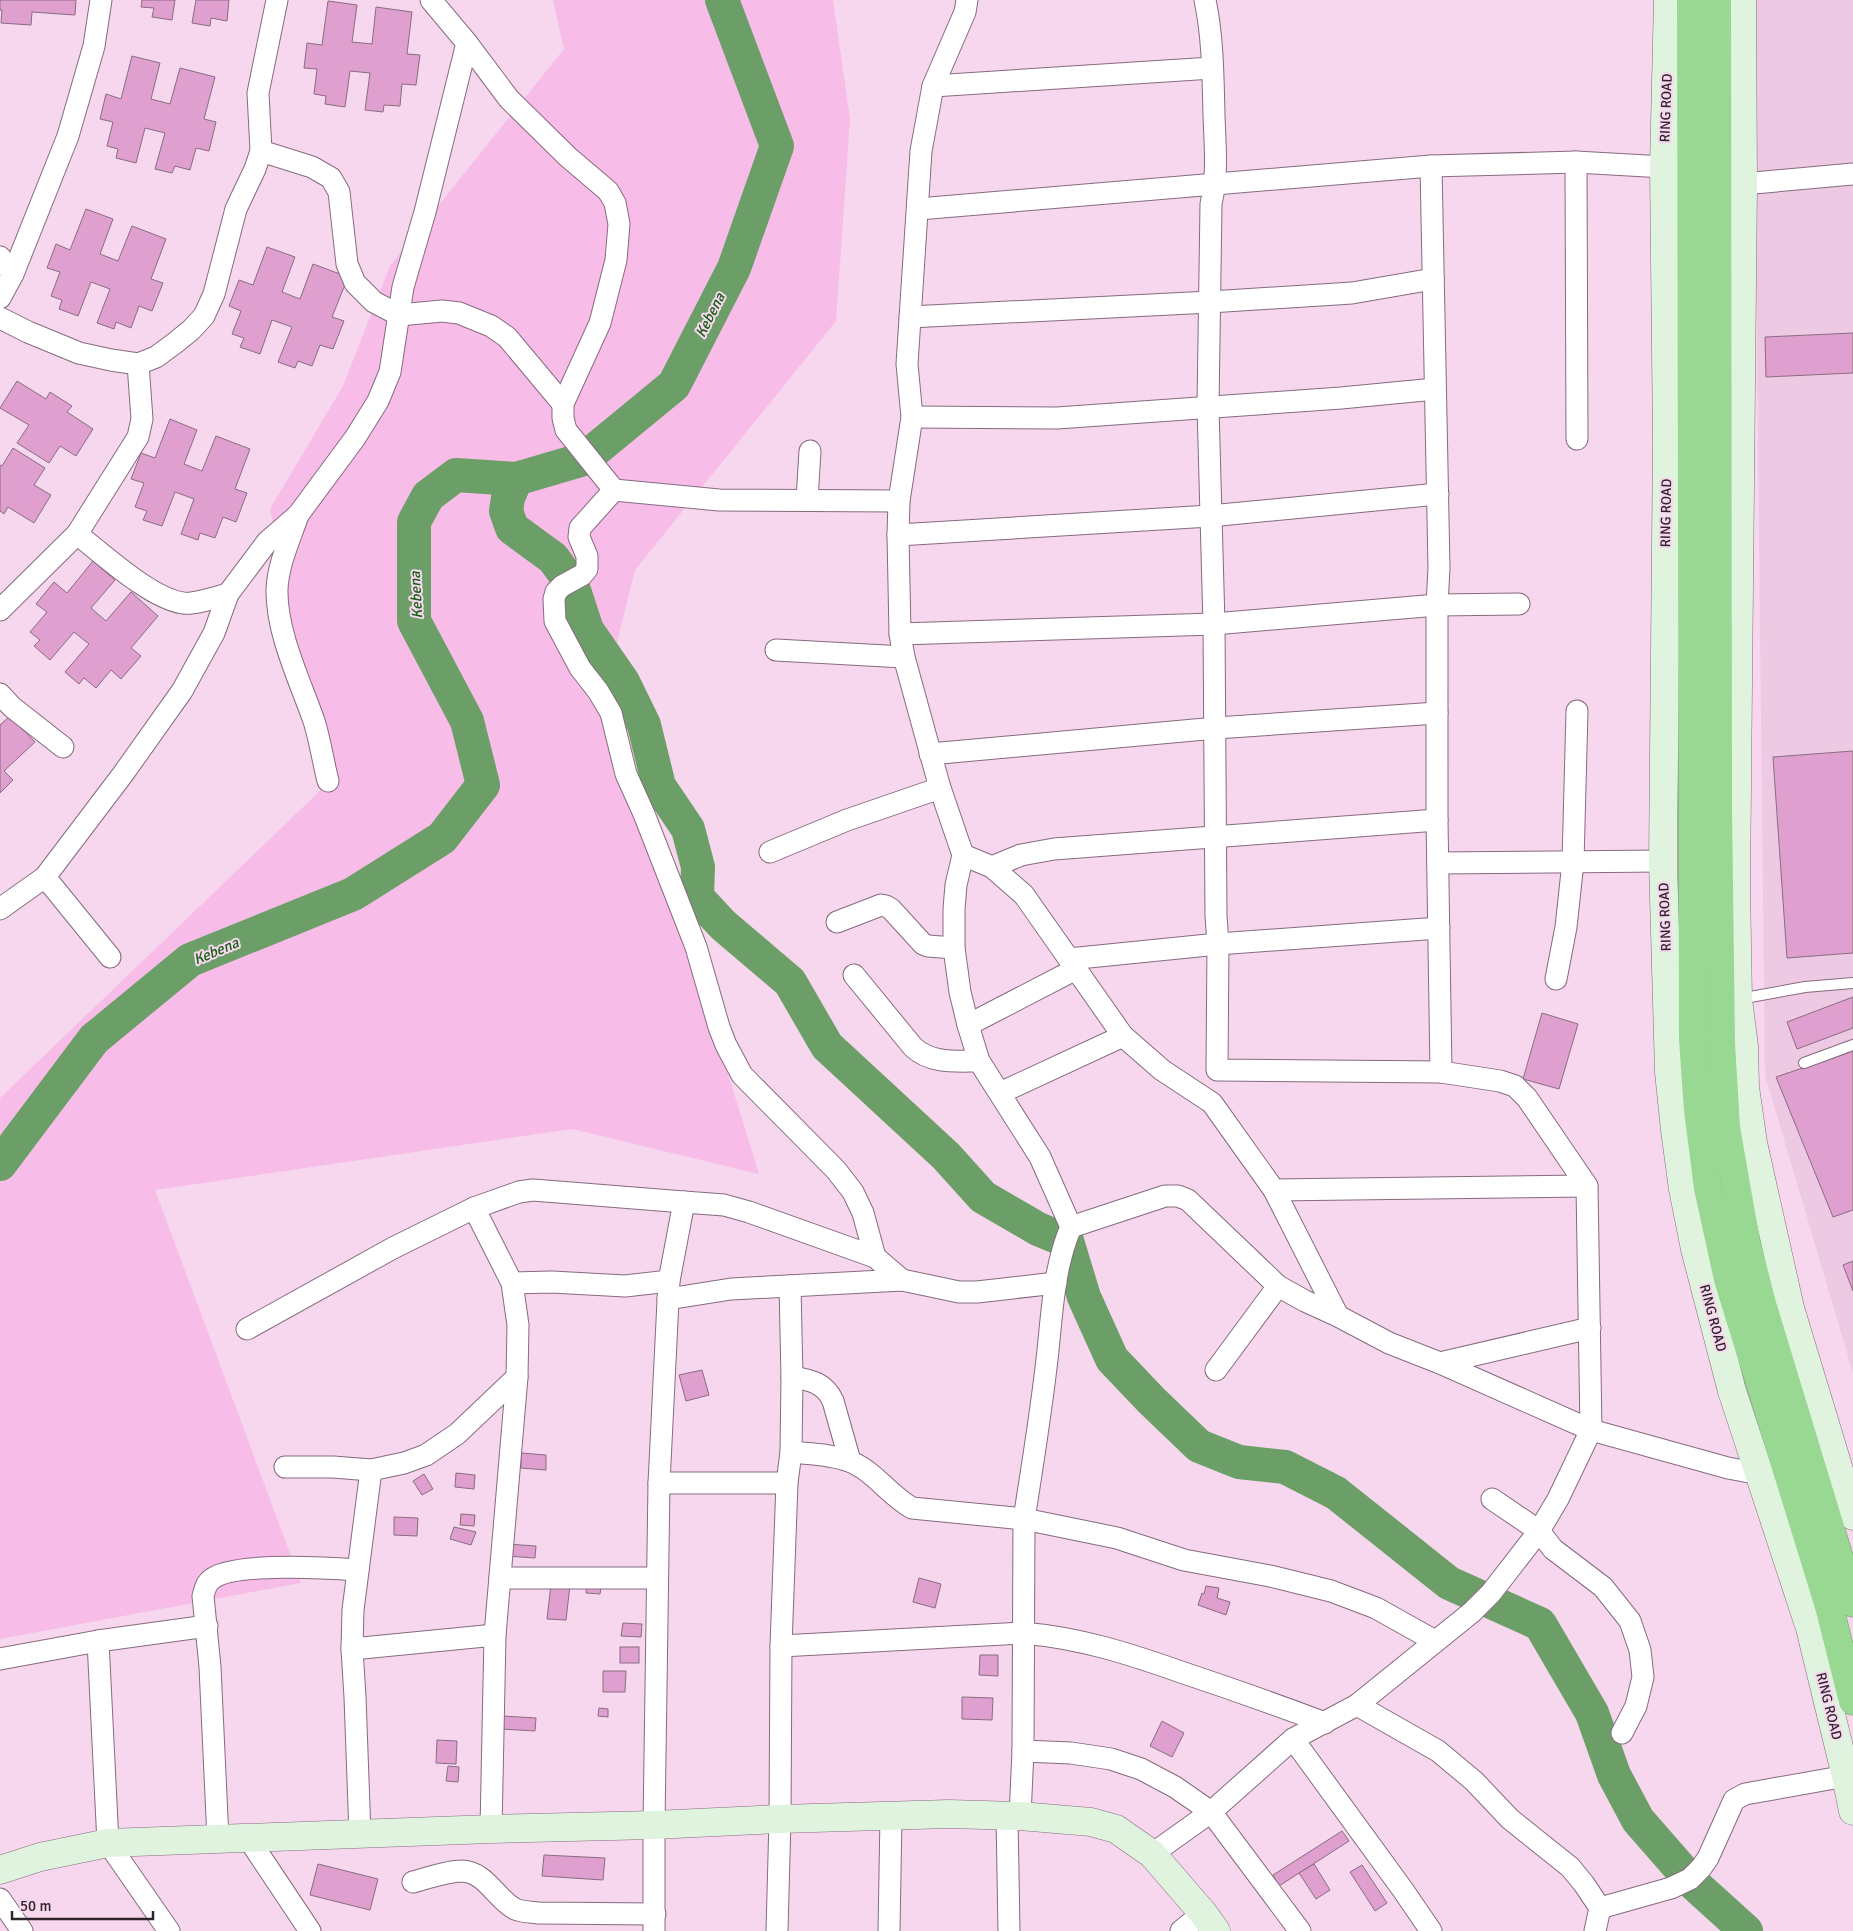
<svg xmlns="http://www.w3.org/2000/svg" width="1853" height="1931" font-family="Signika,sans-serif">
  <rect width="100%" height="100%" fill="#f6d7ed"/>
  <path fill="#edc9e3" d="M1753,0H1853V1373L1765,1075Z"/>
  <path fill="#f8bce8" d="M553,0H833L850,119L836,321L635,570L607,683L759,1174L572,1129L155,1190L301,1583L0,1639V1098L324,787L270,509L343,386L390,266L564,49Z"/>
  <g fill="none" stroke-linecap="round" stroke-linejoin="round">
    <g stroke="#6b9f67" stroke-width="34">
      <path d="M516,479L508,498L506,511L512,528L553,558L572,584L587,630L623,682L644,725L659,786L688,829L698,867L697,897L723,925L790,982L827,1046L946,1156L983,1197L1038,1229L1067,1241L1084,1297L1112,1359L1152,1401L1199,1446L1239,1462L1285,1467L1336,1493L1449,1583L1540,1624L1592,1713L1614,1775L1638,1820L1693,1883L1746,1931"/>
      <path d="M0,1164L94,1039L190,960L353,894L442,838L483,785L467,721L414,621V522L428,496L456,475L516,479L584,459L674,385L734,268L777,146L722,0"/>
    </g>
  </g>
  <g fill="#df9fcf" stroke="#896d81">
    <path d="M0,0H76L75,15L32,12L31,25L1,23L2,10H0Z"/>
    <path d="M142,0H175L172,20L152,17L154,8L141,7Z"/>
    <path d="M196,0H229L227,21L211,18L210,26L192,23Z"/>
    <path d="M328,1L357,5L352,42L372,44L376,7L412,12L407,54L420,55L416,85L402,84L400,106L384,105L383,112L365,110L370,73L350,71L345,107L325,104L326,96L314,94L317,69L304,68L307,43L322,45Z"/>
    <path d="M132,56L160,63L151,99L170,104L180,68L215,77L204,119L216,122L209,151L196,148L190,170L175,166L172,173L155,169L165,133L145,128L136,163L116,158L118,149L107,146L113,122L100,119L106,94L121,99Z"/>
    <path d="M86,209L113,219L100,254L118,261L132,226L166,239L151,279L163,283L152,311L139,306L131,328L116,322L114,329L97,323L110,289L91,282L78,316L59,309L62,300L51,296L60,272L47,268L56,244L70,250Z"/>
    <path d="M267,247L295,257L282,292L300,299L313,264L348,277L332,317L344,321L333,349L320,345L312,366L298,361L295,368L278,362L292,327L272,320L260,354L240,347L244,338L232,334L241,311L229,306L239,280L253,285Z"/>
    <path d="M1853,333V373L1766,377L1765,337Z"/>
    <path d="M17,381L46,399L50,392L72,406L67,412L93,429L76,456L60,446L49,463L17,443L29,425L0,408Z"/>
    <path d="M170,419L197,430L184,464L202,471L216,436L250,449L235,489L247,493L236,522L223,517L215,538L200,533L198,540L181,534L194,499L175,492L162,526L143,520L147,511L135,507L144,483L131,479L141,453L155,458Z"/>
    <path d="M13,448L45,468L34,485L51,495L34,523L8,507L4,514L0,511V465L2,466Z"/>
    <path d="M93,561L115,580L91,608L106,621L131,592L158,616L131,648L141,656L121,679L111,670L96,688L84,678L79,684L65,672L89,644L74,632L50,660L34,646L40,640L30,632L47,612L36,604L54,582L67,593Z"/>
    <path d="M10,716L35,742L4,771L13,780L0,793V725Z"/>
    <path d="M1853,751V953L1787,958L1773,757Z"/>
    <path d="M1853,997V1028L1797,1049L1787,1022Z"/>
    <path d="M1542,1013L1578,1024L1559,1089L1523,1079Z"/>
    <path d="M1853,1051V1210L1833,1217L1776,1077Z"/>
    <path d="M1853,1261V1291L1843,1265Z"/>
    <path d="M702,1370L709,1395L686,1401L679,1375Z"/>
    <path d="M521,1453L546,1455V1470L521,1468Z"/>
    <path d="M456,1473L475,1475L474,1489L455,1487Z"/>
    <path d="M424,1474L433,1489L422,1495L413,1481Z"/>
    <path d="M461,1514L475,1515L474,1526L460,1525Z"/>
    <path d="M394,1517L418,1518L417,1536L394,1535Z"/>
    <path d="M454,1527L476,1532L471,1545L450,1539Z"/>
    <path d="M507,1544L536,1546L535,1558L506,1556Z"/>
    <path d="M588,1578L602,1580L600,1594L586,1593Z"/>
    <path d="M919,1578L941,1584L935,1608L913,1602Z"/>
    <path d="M551,1584L570,1585L566,1620L547,1619Z"/>
    <path d="M1206,1586L1219,1588L1217,1598L1230,1602L1226,1615L1198,1605L1202,1593L1204,1594Z"/>
    <path d="M623,1623L642,1624L641,1637L621,1636Z"/>
    <rect x="620" y="1647" width="19" height="16"/>
    <path d="M980,1655H998V1676L979,1675Z"/>
    <path d="M603,1671H626L625,1692H603Z"/>
    <path d="M962,1697L993,1698L992,1720L962,1719Z"/>
    <path d="M599,1708L608,1709V1717L598,1716Z"/>
    <path d="M502,1716L536,1718L535,1731L501,1729Z"/>
    <path d="M1162,1721L1184,1733L1172,1757L1150,1746Z"/>
    <path d="M437,1740L457,1741L456,1764L436,1763Z"/>
    <path d="M448,1766L459,1767L458,1782L446,1781Z"/>
    <path d="M1342,1831L1349,1841L1279,1886L1273,1875Z"/>
    <path d="M544,1855L605,1858L603,1880L542,1876Z"/>
    <path d="M318,1864L378,1879L370,1910L310,1895Z"/>
    <path d="M1314,1864L1330,1890L1316,1899L1299,1873Z"/>
    <path d="M1362,1865L1387,1903L1375,1911L1350,1872Z"/>
  </g>
  <g fill="none" stroke-linecap="round" stroke-linejoin="round">
    <g stroke="#866b7f" stroke-width="12">
      <g id="lane">
        <path d="M1739,999L1805,987L1853,983"/>
        <path d="M1804,1063L1853,1045"/>
      </g>
    </g>
    <g stroke="#866b7f" stroke-width="23">
      <g id="street">
        <path d="M431,0L467,43L509,99L568,157L608,191L615,203L619,224L616,260L600,323L563,404V418L566,430L614,490L719,500L899,501"/>
        <path d="M967,0L965,12L933,86L921,151L907,364L912,417L899,501L898,535L900,634L904,657L940,788L963,855L992,867L1024,895L1123,1036L1162,1070L1212,1103L1274,1190L1338,1316L1389,1343L1440,1363L1591,1430L1728,1468L1760,1474"/>
        <path d="M933,86L1212,68"/>
        <path d="M261,151L312,167L331,178L339,192L347,264L355,283L374,302L399,315L442,311L459,313L491,326L507,337L563,404"/>
        <path d="M1576,162L1577,439"/>
        <path d="M1743,184L1853,174"/>
        <path d="M918,209L1431,166"/>
        <path d="M0,257L13,274"/>
        <path d="M0,298L13,274L68,136L94,46L101,0"/>
        <path d="M910,317L1210,302L1352,293L1433,279"/>
        <path d="M0,318L28,332L79,353L111,360L138,364L156,357L175,343L191,330L204,316L214,294L236,209L255,169L261,151L258,93L277,0"/>
        <path d="M912,417L1057,418L1341,398L1435,389"/>
        <path d="M614,490L580,528L579,537L587,556V569L582,575L562,586L556,592L554,599L555,621L580,668L598,691L611,713L626,774L644,814L696,947L719,1027L726,1045L742,1075L836,1170L853,1192L863,1213L875,1257"/>
        <path d="M807,500L810,451"/>
        <path d="M298,515C290,539 278,564 277,589C276,632 300,681 314,721C320,740 323,761 328,781"/>
        <path d="M77,534C104,555 150,598 183,603C193,605 217,597 228,594"/>
        <path d="M898,535L1210,516L1438,494"/>
        <path d="M0,610L77,534L138,437L142,419L138,364"/>
        <path d="M900,634L1214,624L1437,605L1519,604"/>
        <path d="M776,650L904,657"/>
        <path d="M0,694L12,707L63,747"/>
        <path d="M930,754L1216,728L1437,713"/>
        <path d="M770,852L847,820L940,788"/>
        <path d="M963,855L956,885L954,909V948L960,992L968,1025L979,1061L1040,1157L1071,1227L1165,1196H1178L1188,1200L1278,1286L1305,1301L1338,1316"/>
        <path d="M1438,863L1663,861"/>
        <path d="M992,867L1021,855L1054,849L1437,820"/>
        <path d="M45,877L110,957"/>
        <path d="M0,909L45,877L123,774L182,691L214,633L228,594L267,542L298,515L355,438L378,401L390,372L403,287L425,212L467,43"/>
        <path d="M837,922L881,905L886,906L891,909L923,944L928,946L954,948"/>
        <path d="M1069,959L1218,944L1439,928"/>
        <path d="M854,975L913,1047C931,1064 956,1061 979,1061"/>
        <path d="M1556,979L1566,927L1573,862L1577,711"/>
        <path d="M968,1025L1076,969"/>
        <path d="M1441,1072L1437,820V605L1439,568L1431,166L1576,162L1664,167"/>
        <path d="M1000,1093L1123,1036"/>
        <path d="M1274,1190L1587,1186"/>
        <path d="M684,1202L724,1205L749,1212L875,1257L902,1280L959,1292H977L1056,1283"/>
        <path d="M512,1283L552,1282L625,1286L669,1281"/>
        <path d="M668,1299L731,1289L902,1280"/>
        <path d="M247,1329L393,1248L474,1208"/>
        <path d="M1440,1363L1590,1328"/>
        <path d="M1216,1370L1278,1286"/>
        <path d="M792,1377C811,1380 825,1383 833,1401L850,1461"/>
        <path d="M791,1452C810,1454 831,1454 849,1461C873,1470 889,1495 912,1508L1024,1519C1032,1469 1040,1418 1046,1368C1052,1321 1052,1271 1071,1227"/>
        <path d="M285,1467H333L371,1470L404,1463L426,1455L457,1434L517,1377"/>
        <path d="M659,1483H787"/>
        <path d="M1492,1499L1539,1531L1553,1549L1603,1587L1630,1621L1640,1650L1643,1677L1636,1706L1622,1733"/>
        <path d="M500,1578H657"/>
        <path d="M98,1641L108,1843L169,1931"/>
        <path d="M781,1646L1023,1633C1080,1638 1127,1653 1181,1672C1229,1688 1277,1705 1325,1723"/>
        <path d="M352,1649L495,1635"/>
        <path d="M0,1659L98,1641L207,1626"/>
        <path d="M1357,1705L1438,1751L1474,1781L1510,1819L1570,1867L1584,1884L1600,1908L1595,1931"/>
        <path d="M1293,1739L1403,1890L1431,1931"/>
        <path d="M1023,1751L1071,1753L1111,1759L1141,1769L1175,1787L1211,1812L1300,1931"/>
        <path d="M1007,1816L1009,1931"/>
        <path d="M1020,1816L1023,1751L1024,1519L1117,1538L1184,1560L1270,1576L1331,1591L1376,1608L1435,1641"/>
        <path d="M491,1829L495,1635L517,1377L518,1325L512,1283L474,1208L519,1192L533,1190L684,1202L669,1281L659,1483L654,1825V1931"/>
        <path d="M360,1834L355,1697L352,1649L353,1610L371,1470"/>
        <path d="M248,1838L310,1931"/>
        <path d="M218,1839L210,1667L203,1596C205,1589 206,1583 212,1579C233,1562 329,1568 358,1570"/>
        <path d="M1152,1854L1211,1812L1293,1739L1357,1705L1472,1612L1491,1593L1539,1531L1558,1499L1591,1430L1587,1186L1527,1098L1515,1086L1500,1081L1441,1072L1217,1070L1218,944L1216,916L1214,624L1208,407L1211,204C1218,174 1215,146 1214,115C1213,77 1213,38 1205,0"/>
        <path d="M413,1882C429,1878 446,1871 462,1871C486,1872 496,1899 515,1909C522,1912 530,1912 538,1913L655,1914"/>
        <path d="M0,1899L22,1931"/>
        <path d="M1600,1908L1671,1888L1690,1879L1701,1868L1708,1858L1734,1800L1745,1794L1846,1776"/>
        <path d="M777,1931L780,1819L781,1646L787,1483L791,1452L792,1377L790,1286"/>
        <path d="M889,1931L891,1816"/>
        <path d="M1181,1931L1203,1913"/>
      </g>
    </g>
    <g stroke="#866b7f" stroke-width="29">
      <g id="secondary">
        <path d="M1668,0L1664,167L1667,439L1663,861L1669,1072L1675,1130L1683,1189L1695,1249L1732,1391L1810,1628L1846,1776L1853,1811"/>
        <path d="M1742,0L1743,184L1736,886L1738,1000L1744,1046L1745,1087L1753,1143L1790,1308L1853,1516"/>
        <path d="M0,1870L40,1857L108,1843L491,1829L654,1825L780,1819L949,1814L1020,1816L1091,1822L1116,1829L1152,1854L1203,1913L1216,1931"/>
      </g>
    </g>
    <g stroke="#73996f" stroke-width="29">
      <g id="highway">
        <path d="M1691,0L1693,1039L1698,1110L1708,1188L1728,1279L1829,1606L1853,1701"/>
        <path d="M1717,0L1718,807L1721,1043L1726,1128L1746,1242L1762,1304L1853,1603"/>
      </g>
    </g>
    <use href="#lane" stroke="#fff" stroke-width="10"/>
    <use href="#street" stroke="#fff" stroke-width="21"/>
    <use href="#secondary" stroke="#e0f3df" stroke-width="28"/>
    <use href="#highway" stroke="#98d893" stroke-width="28"/>
  </g>
  <g text-anchor="middle" dominant-baseline="central" stroke-width="4" stroke-linejoin="round" paint-order="stroke">
    <g font-size="14" fill="#2f242c" stroke="#f6d7ed">
      <text transform="translate(1666 108) rotate(-88)">RING ROAD</text>
      <text transform="translate(1666 513) rotate(-89)">RING ROAD</text>
      <text transform="translate(1665 917) rotate(-92)">RING ROAD</text>
      <text transform="translate(1713 1318) rotate(75)">RING ROAD</text>
      <text transform="translate(1829 1706) rotate(76)">RING ROAD</text>
    </g>
    <g font-size="15" font-style="italic" fill="#165f15" stroke="#f6d7ed">
      <text transform="translate(710 315) rotate(-63)">Kebena</text>
      <text transform="translate(416 595) rotate(-93)">Kebena</text>
      <text transform="translate(216 951) rotate(-23)">Kebena</text>
    </g>
  </g>
  <path d="M12 1911v8h141v-8" fill="none" stroke="#2f242c" stroke-width="2.5"/>
  <text x="20" y="1911" font-size="15" fill="#2f242c" stroke="#f6d7ed" stroke-width="4" paint-order="stroke">50 m</text>
</svg>
